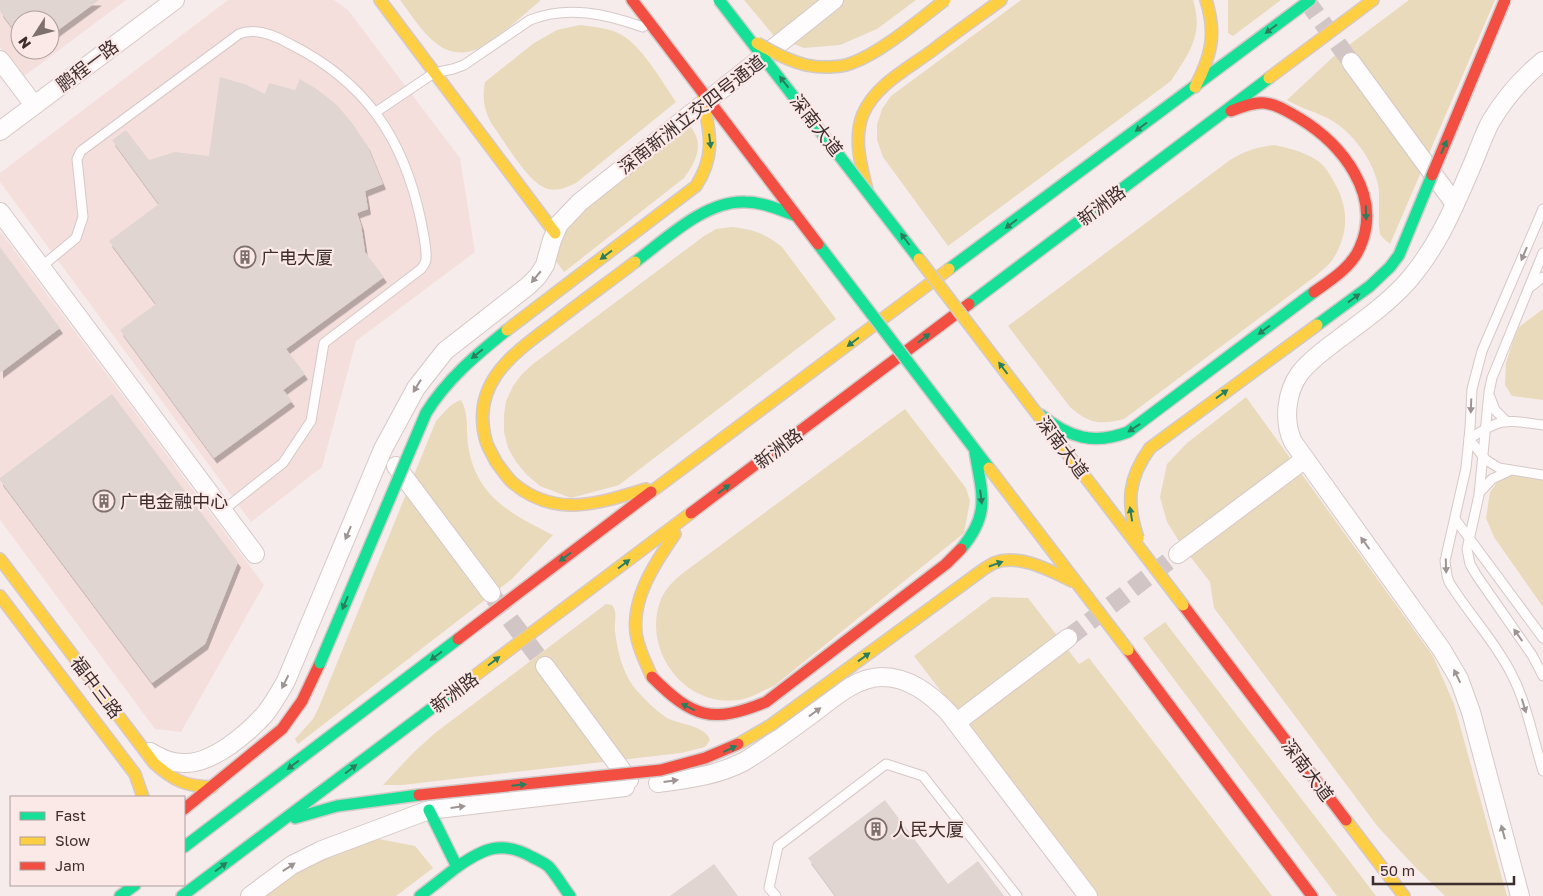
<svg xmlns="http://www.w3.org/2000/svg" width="1543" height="896" font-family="'Golos Text','Noto Sans SC',sans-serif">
  <defs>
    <filter id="shadow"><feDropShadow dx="3" dy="5.5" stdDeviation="0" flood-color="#0004"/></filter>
  </defs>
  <rect width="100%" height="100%" fill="#f6eceb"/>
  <g fill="#f5dfdd" fill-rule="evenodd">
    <path d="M0,0H126L23,77L0,47ZM20,20H50V50H20Z"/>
    <path d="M228,0H334L348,10L460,158L475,252L356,341L322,467L251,522L0,182V173Z"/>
    <path d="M0,231L264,585L181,732L155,729L0,520Z"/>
  </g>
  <g fill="#e9dabc">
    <path d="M400,0H541C524,14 497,40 477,49C464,55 448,53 437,44C422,33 411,14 400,0Z"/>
    <path d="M744,0H916L877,29L840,45L804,48L775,37Z"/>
    <path d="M1021,0H1193C1204,35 1189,53 1171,81L948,246L883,157L877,140V125L882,109L891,96Z"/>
    <path d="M1228,0H1281L1233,36L1228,33Z"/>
    <path d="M1409,0H1495L1390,244L1384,239L1380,234C1377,218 1381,200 1378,184C1371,156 1349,127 1323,116C1310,110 1300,108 1287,100L1333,57Z"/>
    <path d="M580,25C595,27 612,28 625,37C644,50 663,83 676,102L576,183C566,188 554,193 543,187C526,179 503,139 491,123C484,109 482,98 485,82L534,43L557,30Z"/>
    <path d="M690,126C705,145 696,161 684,178L564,272L555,260L554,251L556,240L589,203Z"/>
    <path d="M1274,145C1289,148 1305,152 1318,161C1325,166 1330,174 1334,182C1349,207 1349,234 1333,259C1329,265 1322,270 1317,275L1124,419C1100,425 1089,424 1070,407L1008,326L1230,160C1245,151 1257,147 1274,145Z"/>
    <path d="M732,227C752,229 767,234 782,247L836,319L619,485L571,498L540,486L527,475L516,462L508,448L504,432V415L506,401L513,386L522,374L533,364L704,236L716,229Z"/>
    <path d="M1543,309V400L1512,396L1505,385L1506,363L1513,341L1519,327Z"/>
    <path d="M1246,397L1433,656L1454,704L1507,896H1445L1418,870L1378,827L1214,608L1210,582L1182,546L1167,522L1160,497L1167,464L1187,443Z"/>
    <path d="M461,400C469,414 466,430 468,445C476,497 510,513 553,535L512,579L298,744L295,739L313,719L319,707L436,421C444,413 450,403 461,400Z"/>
    <path d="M905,409L966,488L970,501L964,533L774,686C763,690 750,699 738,700C684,708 641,649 661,599C666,588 674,580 683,573Z"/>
    <path d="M1511,475L1543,479V607L1494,537L1486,518L1490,492L1498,481Z"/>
    <path d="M992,597L1028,598L1079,664L1089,658L1272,896H1093L1092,889L914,656Z"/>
    <path d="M606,604L612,605C618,613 614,622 615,631C617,649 622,671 633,686C642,697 655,710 667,718C680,725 705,725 710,740L705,747L681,753L402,785H383L413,753L435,733Z"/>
    <path d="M1165,622L1354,867L1376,896H1337L1143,638Z"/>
    <path d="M374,838L415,846L433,868L396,896H263L297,870L327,855Z"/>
  </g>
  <g fill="#e0d5d1" filter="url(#shadow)">
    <path d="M0,0H99L50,36V20H20V38L0,11Z"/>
    <path d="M220,77L247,85L265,94L269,83L295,90L300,79L318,90L337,105L352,123L367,145L383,184L365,191L368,209L357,213L361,225L365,252L384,277L286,349L305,374L283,390L292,401L214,458L120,330L156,304L109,241L159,204L112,140L126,130L149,160L175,152L209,156Z"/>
    <path d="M0,247L60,328L0,373Z"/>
    <path d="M112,394L238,562L205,644L152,683L0,480V478Z"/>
    <path d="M885,800L948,884L978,861L1004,896H836L808,858Z"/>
    <path d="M714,864L738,896H670Z"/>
  </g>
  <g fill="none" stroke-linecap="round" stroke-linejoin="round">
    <g stroke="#d1c6c5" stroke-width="18" stroke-dasharray="18 9" stroke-linecap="butt">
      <path d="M1306,0L1351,62"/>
      <path d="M494,598L545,666"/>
      <path d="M1068,638L1178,554"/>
    </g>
    <g stroke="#d6c9c8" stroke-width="11">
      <g id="lane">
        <path d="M376,112L434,73L453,69L464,65L530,20C568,5 606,14 643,27"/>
        <path d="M1543,209L1482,351L1472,389L1470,428L1466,468L1445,561L1447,576L1449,582C1468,613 1494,640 1511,673C1527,703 1533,739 1543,771"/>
        <path d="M1543,253L1492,378L1489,392L1479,495L1467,549L1470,564L1477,576L1532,655L1543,676"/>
        <path d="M41,267L76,238L83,217L77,159L81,151L239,34C255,27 276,36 290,44C366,82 404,139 421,221C423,233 427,248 426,259C426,263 423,266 421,269L324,343L311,421L283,463L222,511"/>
        <path d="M1529,288L1543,277"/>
        <path d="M1490,397L1495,410L1506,421"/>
        <path d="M1543,425C1504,420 1503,417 1469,439L1486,460L1499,468L1543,475"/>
        <path d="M1480,492L1492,479L1509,471"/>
        <path d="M1455,519L1543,638"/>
        <path d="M776,896L769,888L778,846L886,764L923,776L1017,896"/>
      </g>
    </g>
    <g stroke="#d6c9c8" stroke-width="20">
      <g id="street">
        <path d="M0,60L34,105"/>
        <path d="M1351,62L1455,204"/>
        <path d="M0,131L175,0"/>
        <path d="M0,212L255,554"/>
        <path d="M396,466L491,593"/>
        <path d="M1178,554L1305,459"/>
        <path d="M545,666L629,780"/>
        <path d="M957,722L1068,638"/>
        <path d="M150,752C162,759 173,764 187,763C214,762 247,734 265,714C273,704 279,693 286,681L383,449L416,388L445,351L528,286L538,276L545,265L552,240L559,224L580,202L834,0"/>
        <path d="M658,783C687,779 716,776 743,762C767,748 790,730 812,714C832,699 856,677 882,677C909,677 930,694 948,712L1088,896"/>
        <path d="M250,896L292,865L322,850L429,810L625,787"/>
        <path d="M1520,896L1471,712L1459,679L1442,650L1293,442C1283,421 1286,392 1300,373C1311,359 1326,349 1340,338C1363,321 1387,304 1407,282C1438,247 1455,205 1473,163C1479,149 1484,134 1491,121C1505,98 1522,78 1543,61"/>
      </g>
    </g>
    <g stroke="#d6c9c8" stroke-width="14">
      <g id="fast">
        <path d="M949,269L1310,0"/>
        <path d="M969,304L1269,78"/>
        <path d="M1041,415C1069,438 1094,445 1128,432L1314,292"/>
        <path d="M429,810L457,867C484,848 502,840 532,857C538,860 545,863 549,867C557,876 563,887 570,896"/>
        <path d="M295,818L337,806L419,795"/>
        <path d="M184,847L458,639"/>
        <path d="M120,896L135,885"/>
        <path d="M182,896L452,693"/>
        <path d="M420,896L457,867"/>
      </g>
    </g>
    <g stroke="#d6c9c8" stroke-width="14">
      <g id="slow">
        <path d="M380,0L555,233"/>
        <path d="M1269,78L1373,0"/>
        <path d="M1195,87C1211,57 1217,34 1206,0"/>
        <path d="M867,190C861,166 853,138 863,114C875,85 909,68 933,50C955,33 978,17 1001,0"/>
        <path d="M496,462C502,469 506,477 513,483C556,519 599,503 646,489"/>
        <path d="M651,492L949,269"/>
        <path d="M0,559L154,763C174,781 185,786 212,787"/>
        <path d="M0,596L135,774L143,797"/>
        <path d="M652,677C646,663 638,649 636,633C632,597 655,563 675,534"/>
        <path d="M452,693L691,513"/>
        <path d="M1346,820L1404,896"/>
      </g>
    </g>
    <g stroke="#d6c9c8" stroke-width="14">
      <g id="jam">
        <path d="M632,0L656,31"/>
        <path d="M1231,111C1241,107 1253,102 1264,103C1277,104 1288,112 1299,118C1342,144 1383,195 1360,247C1352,267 1331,280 1314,292"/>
        <path d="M691,513L969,304"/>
        <path d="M1183,605L1346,820"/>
        <path d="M458,639L651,492"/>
        <path d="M1128,650L1312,896"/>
        <path d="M184,809L282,729L302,701L320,663"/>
      </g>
    </g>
    <use href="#lane" stroke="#fefcfc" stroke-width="9"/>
    <use href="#street" stroke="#fefcfc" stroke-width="18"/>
    <use href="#fast" stroke="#16e098" stroke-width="11"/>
    <use href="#slow" stroke="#ffcf43" stroke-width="11"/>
    <use href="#jam" stroke="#f24e42" stroke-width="11"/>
    <g stroke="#d1caca" stroke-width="14" stroke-linecap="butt">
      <g id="fast-bridge">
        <path d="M719,0L919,259"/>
        <path d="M818,244L989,468"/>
        <path d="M635,262C665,240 705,200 745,202C762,202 778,209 794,215"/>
        <path d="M1317,325L1370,286L1390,267L1399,255L1432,175"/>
        <path d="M961,549C991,514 982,494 975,452"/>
        <path d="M320,663L426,413C447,379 476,355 507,330"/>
      </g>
    </g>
    <g stroke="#d1caca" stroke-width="14" stroke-linecap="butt">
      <g id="slow-bridge">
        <path d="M757,43C772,52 789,61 806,65C820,68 840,68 852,63C881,53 920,19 945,0"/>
        <path d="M919,259L1183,605"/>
        <path d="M507,330L696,186C716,155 710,133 703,99"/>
        <path d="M496,462C493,455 488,448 486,441C469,381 517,351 558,320C584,300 610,281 635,262"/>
        <path d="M989,468L1128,650"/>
        <path d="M1138,538C1126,503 1128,478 1150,448L1317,325"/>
        <path d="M738,744L771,725L977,574C982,570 988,566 994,563C1020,553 1051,571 1074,582"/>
      </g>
    </g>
    <g stroke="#d1caca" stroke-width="14" stroke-linecap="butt">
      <g id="jam-bridge">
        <path d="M656,31L818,244"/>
        <path d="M1432,175L1505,0"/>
        <path d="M652,677C693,718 712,724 766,702L946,564L961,549"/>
        <path d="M419,795L661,770L705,758L738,744"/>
      </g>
    </g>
    <use href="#fast-bridge" stroke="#16e098" stroke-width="11"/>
    <use href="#slow-bridge" stroke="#ffcf43" stroke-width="11"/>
    <use href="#jam-bridge" stroke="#f24e42" stroke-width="11"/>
  </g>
  <defs><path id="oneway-solid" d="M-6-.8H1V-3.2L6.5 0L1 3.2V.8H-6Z" transform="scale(1.25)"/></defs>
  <g fill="#2b7e5d">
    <use href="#oneway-solid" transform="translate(1271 29) rotate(143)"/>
    <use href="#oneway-solid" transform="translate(784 82) rotate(-128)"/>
    <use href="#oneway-solid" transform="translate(1141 127) rotate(143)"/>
    <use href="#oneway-solid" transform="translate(710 141) rotate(83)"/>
    <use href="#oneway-solid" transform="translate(1444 147) rotate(-67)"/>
    <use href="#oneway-solid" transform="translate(1366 213) rotate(89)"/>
    <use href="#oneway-solid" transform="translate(1011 224) rotate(143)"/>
    <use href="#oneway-solid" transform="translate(905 239) rotate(-127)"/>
    <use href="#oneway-solid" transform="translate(606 255) rotate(143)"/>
    <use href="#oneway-solid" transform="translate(1354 298) rotate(-36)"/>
    <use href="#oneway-solid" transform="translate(1264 330) rotate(143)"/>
    <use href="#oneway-solid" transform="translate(924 338) rotate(-37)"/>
    <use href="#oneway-solid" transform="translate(853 342) rotate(143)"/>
    <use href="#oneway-solid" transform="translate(477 354) rotate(141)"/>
    <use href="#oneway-solid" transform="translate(1003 368) rotate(-127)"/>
    <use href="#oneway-solid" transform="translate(1222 394) rotate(-36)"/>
    <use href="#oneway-solid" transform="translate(1134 428) rotate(147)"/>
    <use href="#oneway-solid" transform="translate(724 489) rotate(-37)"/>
    <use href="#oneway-solid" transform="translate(981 497) rotate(83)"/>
    <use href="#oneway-solid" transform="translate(1131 514) rotate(-99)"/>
    <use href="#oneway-solid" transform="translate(565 557) rotate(143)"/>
    <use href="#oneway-solid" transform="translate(624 564) rotate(-37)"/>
    <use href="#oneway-solid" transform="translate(996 564) rotate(-19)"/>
    <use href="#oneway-solid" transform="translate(345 603) rotate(113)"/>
    <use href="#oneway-solid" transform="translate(436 656) rotate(143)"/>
    <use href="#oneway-solid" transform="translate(864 657) rotate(-36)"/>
    <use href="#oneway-solid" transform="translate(494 661) rotate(-37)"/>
    <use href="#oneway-solid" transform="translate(688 707) rotate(-153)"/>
    <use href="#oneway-solid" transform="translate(730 749) rotate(-25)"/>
    <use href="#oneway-solid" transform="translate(293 765) rotate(143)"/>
    <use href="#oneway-solid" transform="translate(351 769) rotate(-37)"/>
    <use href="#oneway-solid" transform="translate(519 785) rotate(-6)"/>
    <use href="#oneway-solid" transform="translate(221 867) rotate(-37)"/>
  </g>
  <g fill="#9e9494">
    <use href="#oneway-solid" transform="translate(1524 254) rotate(113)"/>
    <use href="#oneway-solid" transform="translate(536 277) rotate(130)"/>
    <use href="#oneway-solid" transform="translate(417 386) rotate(122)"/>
    <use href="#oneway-solid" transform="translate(1471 406) rotate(92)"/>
    <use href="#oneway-solid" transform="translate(348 533) rotate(113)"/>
    <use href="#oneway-solid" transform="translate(1365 543) rotate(-126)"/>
    <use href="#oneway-solid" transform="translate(1446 566) rotate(88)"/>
    <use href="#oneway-solid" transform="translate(1518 635) rotate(-125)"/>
    <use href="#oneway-solid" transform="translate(1457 676) rotate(-116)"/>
    <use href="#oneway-solid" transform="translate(285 682) rotate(117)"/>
    <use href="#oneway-solid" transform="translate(1524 706) rotate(73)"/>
    <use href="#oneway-solid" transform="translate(815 712) rotate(-36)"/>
    <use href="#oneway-solid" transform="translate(671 781) rotate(-8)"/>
    <use href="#oneway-solid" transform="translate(458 807) rotate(-7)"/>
    <use href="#oneway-solid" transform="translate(1503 832) rotate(-105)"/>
    <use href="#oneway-solid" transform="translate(289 867) rotate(-33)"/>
  </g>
  <defs>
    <g id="building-ring" transform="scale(1.125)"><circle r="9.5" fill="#fae9e7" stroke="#7e706f" stroke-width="1.5"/><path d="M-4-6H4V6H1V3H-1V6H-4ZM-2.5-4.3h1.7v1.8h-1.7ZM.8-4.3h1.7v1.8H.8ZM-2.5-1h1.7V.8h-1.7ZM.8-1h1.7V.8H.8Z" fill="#7e706f"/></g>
  </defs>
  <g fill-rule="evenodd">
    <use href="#building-ring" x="245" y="257"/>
    <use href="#building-ring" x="104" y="501"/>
    <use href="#building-ring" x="876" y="829"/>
  </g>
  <g text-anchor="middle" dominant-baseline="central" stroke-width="4.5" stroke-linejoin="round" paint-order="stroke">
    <g font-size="18" fill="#3d2d2c" stroke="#fae9e7">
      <text transform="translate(87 65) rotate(-37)">鹏程一路</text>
      <text transform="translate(691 114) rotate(-38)">深南新洲立交四号通道</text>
      <text transform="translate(817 125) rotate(52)">深南大道</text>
      <text transform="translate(1101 205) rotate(-37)">新洲路</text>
      <text transform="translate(1063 447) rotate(53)">深南大道</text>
      <text transform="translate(778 448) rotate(-37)">新洲路</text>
      <text transform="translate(97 687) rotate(53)">福中三路</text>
      <text transform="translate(454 692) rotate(-37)">新洲路</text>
      <text transform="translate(1308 770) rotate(53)">深南大道</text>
    </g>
    <g font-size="18" fill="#3d2d2c" stroke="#fae9e7" text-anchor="start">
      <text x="261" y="257">广电大厦</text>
      <text x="120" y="501">广电金融中心</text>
      <text x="892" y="829">人民大厦</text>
    </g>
  </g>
  <rect x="10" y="796" width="175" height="90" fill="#fae9e7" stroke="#ae9e9c"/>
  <rect x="20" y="812" width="25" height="8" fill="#16e098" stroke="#ae9e9c"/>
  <text x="55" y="821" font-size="15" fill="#3d2d2c">Fast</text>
  <rect x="20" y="837" width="25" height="8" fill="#ffcf43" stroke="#ae9e9c"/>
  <text x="55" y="846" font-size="15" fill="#3d2d2c">Slow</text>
  <rect x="20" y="862" width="25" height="8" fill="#f24e42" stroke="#ae9e9c"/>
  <text x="55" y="871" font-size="15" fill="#3d2d2c">Jam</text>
  <g transform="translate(35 35) rotate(234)"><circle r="24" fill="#fae9e7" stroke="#ae9e9c"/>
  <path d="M0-4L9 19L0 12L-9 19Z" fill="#7e706f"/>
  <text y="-8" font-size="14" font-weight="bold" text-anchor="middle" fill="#3d2d2c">N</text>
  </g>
  <path d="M1373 876v8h141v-8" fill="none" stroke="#3d2d2c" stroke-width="2.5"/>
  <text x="1380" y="876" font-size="15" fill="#3d2d2c" stroke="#fae9e7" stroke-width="4" paint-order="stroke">50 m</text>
</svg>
